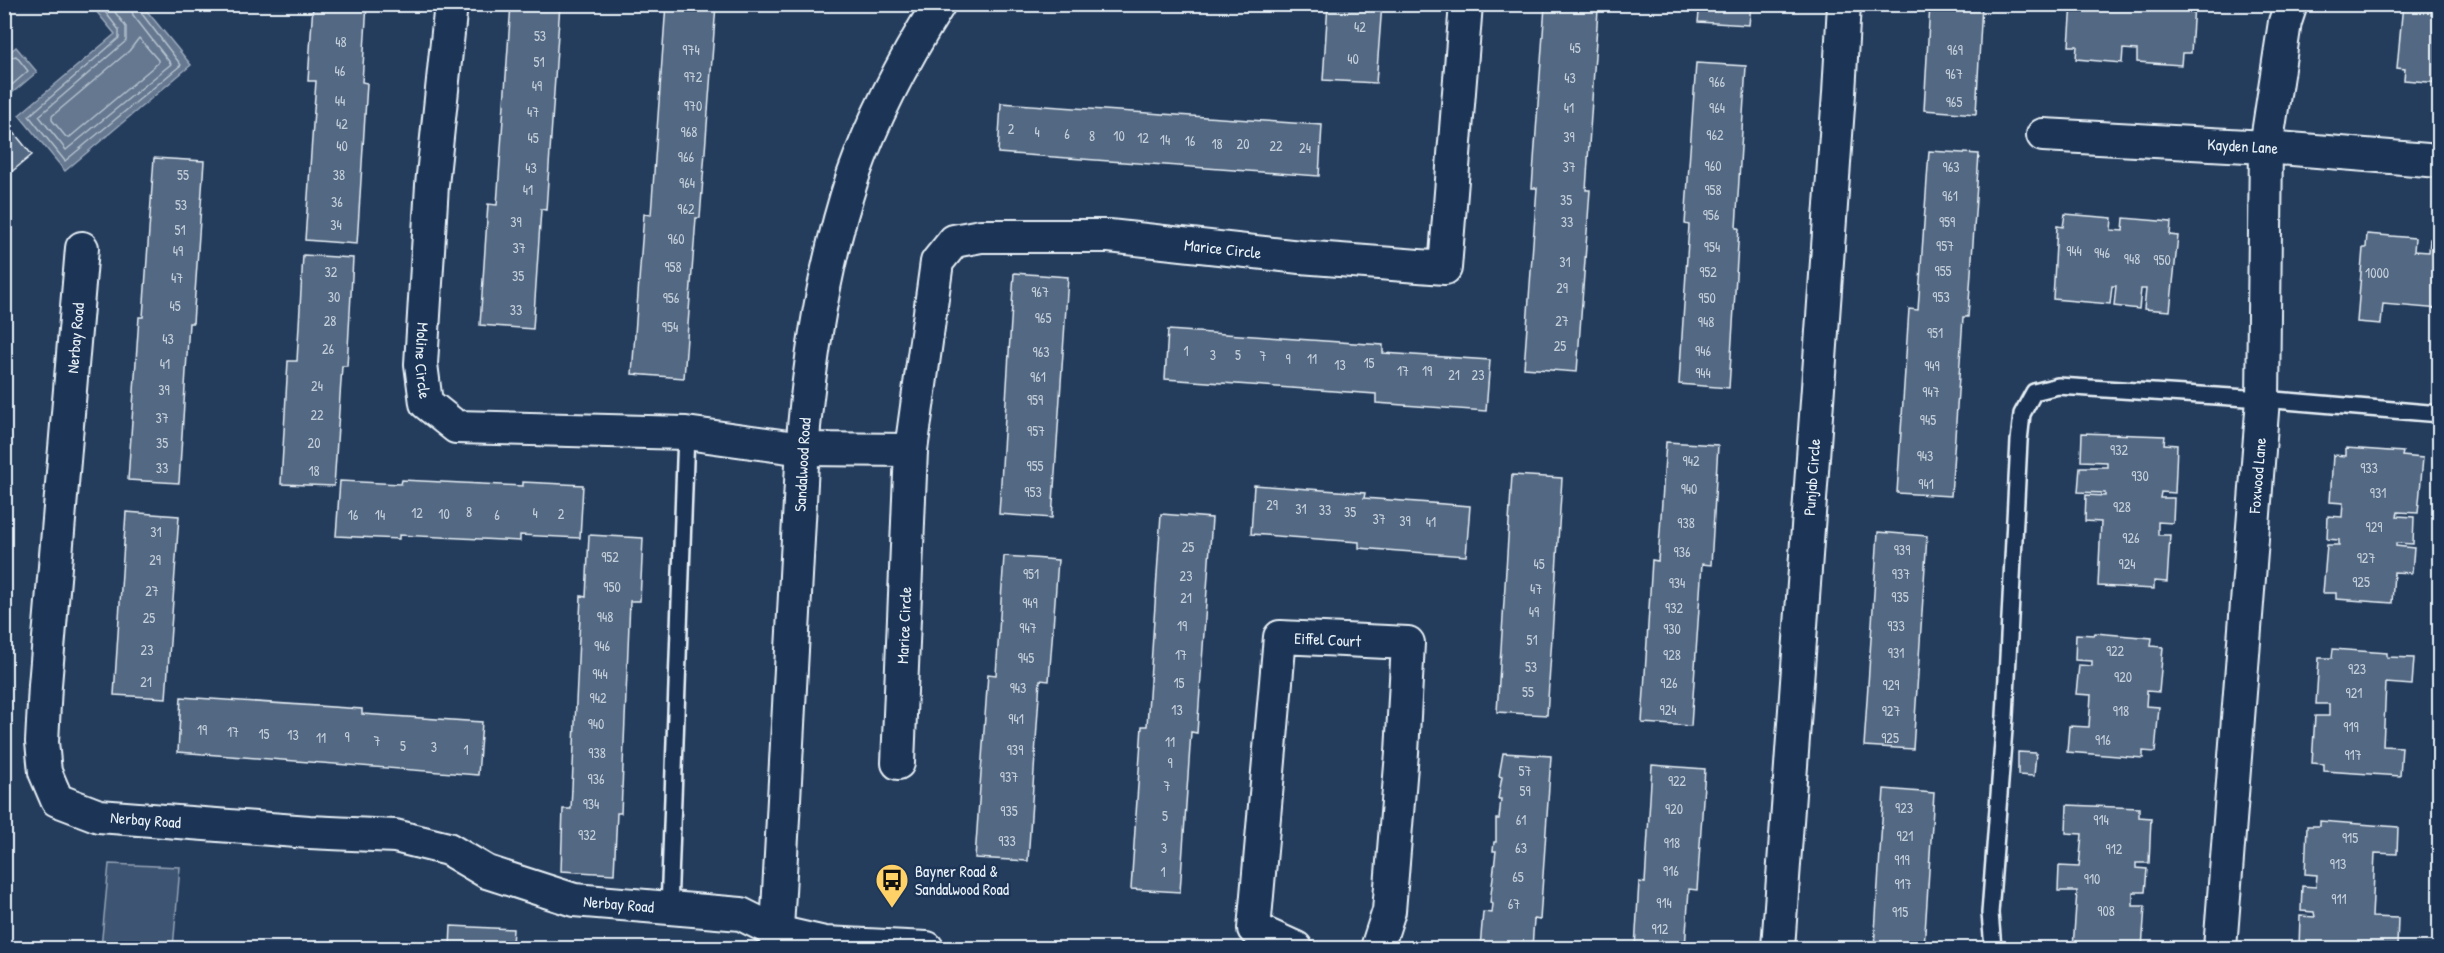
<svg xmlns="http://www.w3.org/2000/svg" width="2444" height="953" font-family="'Patrick Hand',sans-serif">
  <rect width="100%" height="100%" fill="#253d5d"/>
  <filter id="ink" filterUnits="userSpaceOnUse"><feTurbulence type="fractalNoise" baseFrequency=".0167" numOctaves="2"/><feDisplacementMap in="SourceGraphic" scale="12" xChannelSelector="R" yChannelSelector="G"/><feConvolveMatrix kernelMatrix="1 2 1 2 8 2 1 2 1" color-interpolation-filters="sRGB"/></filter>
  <g filter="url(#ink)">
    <path fill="#3e5472" stroke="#93a2b5" stroke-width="1.5" d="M109,864L180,867L173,948H101Z"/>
    <g fill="#657890" stroke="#99a8ba" stroke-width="1.5">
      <path d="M91,5H142L191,65L65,171L19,115L115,34Z"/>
      <path d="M16,47L37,72L5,99V56Z"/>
    </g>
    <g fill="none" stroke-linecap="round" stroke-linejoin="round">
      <g stroke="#b4c1ce" stroke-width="1.5">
        <path d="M99,4L119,30V38L29,116L65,161L181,65L139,10L138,4"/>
        <path d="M109,4L126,27V41L39,116L66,150L171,64L133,15L130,4"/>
        <path d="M139,38L158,60V63L70,137H66L52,120V116L129,51Z"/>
        <path d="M4,60L16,56L28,71L4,92"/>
      </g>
    </g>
    <g fill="#536782" stroke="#e8f1f8" stroke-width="1.5">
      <path d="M313,4H367L362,82L367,83L357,244L305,240L316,81H308Z"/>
      <path d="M511,4H560L546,210L541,209L533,329L480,325L488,204L497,205Z"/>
      <path d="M666,4L716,5L700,218H696L684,378L632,374L644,214L651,215Z"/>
      <path d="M1328,4H1382L1376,83L1323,80Z"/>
      <path d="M1700,4H1751L1749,25L1698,22Z"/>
      <path d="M1930,4H1982L1976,114L1924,110Z"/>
      <path d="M2072,4H2194L2191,53H2182L2181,65L2137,62V50L2123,49L2122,63L2076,59L2077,46H2069Z"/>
      <path d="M2403,4H2432L2431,15H2434L2435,4H2440V83L2404,80L2405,69L2397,68Z"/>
      <path d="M1545,6L1598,10L1586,190H1590L1577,372L1524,368L1537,188H1532Z"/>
      <path d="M1696,63L1746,66L1736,228H1739L1729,388L1679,384L1689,225L1685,224Z"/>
      <path d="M1001,103L1322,125L1319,176L998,153Z"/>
      <path d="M4,114L10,121L7,124L32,155L4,178Z"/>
      <path d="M1929,151L1979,154L1968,317H1963L1951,496L1897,493L1909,309L1918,310Z"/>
      <path d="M154,158L204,161L193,323H189L179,483L128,480L139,317H143Z"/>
      <path d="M2065,214L2112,218L2111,230L2123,231L2124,218L2171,222L2170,235L2178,236L2170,311L2144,309L2146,289H2141L2139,309L2114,306L2116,286H2112L2110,304L2053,299L2057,226L2063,227Z"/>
      <path d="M2367,234L2415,238L2414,251L2429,252L2430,239L2440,240V309L2383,304L2381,324L2357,322L2363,248H2366Z"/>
      <path d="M303,255L353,258L347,366H342L334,486L281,484L288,361H297Z"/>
      <path d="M1014,273L1068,277L1052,518L999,514Z"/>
      <path d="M1168,330L1383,345V353L1490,360L1486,411L1376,403V394L1165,379Z"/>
      <path d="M2082,433L2165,436L2164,444L2177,445L2175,493L2161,492L2160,498H2174L2173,523L2158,522V535H2170L2167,582L2154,581V589L2098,586L2101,522L2085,521L2086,495L2105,496V493L2078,492L2080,467H2107V462L2081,461Z"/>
      <path d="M1666,442L1718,445L1711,565L1702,564L1691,726L1642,723L1652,560L1658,561Z"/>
      <path d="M2346,448L2403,452L2402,456L2423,458L2418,513L2398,512L2397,516L2414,517L2413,544L2396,543V546L2414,548L2412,573L2394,572L2392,603L2336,599V593H2323L2327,545H2339V540L2327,539L2328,516L2342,517L2343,503L2330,502L2333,455L2346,456Z"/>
      <path d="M1512,475L1562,478L1547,715L1497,712Z"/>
      <path d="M402,480L523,486V482L583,485L580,538L520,535V541L399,535V539L336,536L340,481L401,484Z"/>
      <path d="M1254,485L1365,493L1364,498L1470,506L1466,556L1359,548V542L1251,534Z"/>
      <path d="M126,512L179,516L166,698L114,695Z"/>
      <path d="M1161,514L1212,518L1197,733L1191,732L1180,892L1131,889L1142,726H1147Z"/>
      <path d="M1878,532L1927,536L1913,749L1864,746Z"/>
      <path d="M589,535L643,538L640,601H630L621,813H617L614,874L561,871L563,809H571L581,596L586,597Z"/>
      <path d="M1004,556L1058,560L1049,681L1040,680L1028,861L975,858L988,674L996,675Z"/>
      <path d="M2095,633L2152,638L2151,646L2163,647L2159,692L2147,691L2146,706L2159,707L2155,752L2143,751V758L2067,752L2069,726L2089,727L2091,695L2076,694L2079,665L2092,666V661L2075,660L2076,634L2094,635Z"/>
      <rect x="2435" y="634" width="5" height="13"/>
      <path d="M2333,649L2387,653V657L2414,658L2412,685L2386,683L2383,746L2402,747L2400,776L2324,771V764L2312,763L2315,716H2329V704H2316L2319,658H2332Z"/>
      <path d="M181,697L362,709V714L482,722L478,775L178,752Z"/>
      <path d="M2018,752L2036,753L2034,776L2018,775Z"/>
      <path d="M1503,753L1551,756L1540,920L1534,919L1532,948H1480L1483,912L1492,913L1493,904L1490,903L1496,851H1493L1494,842H1496V819H1499L1501,799H1498L1502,777L1499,776Z"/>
      <path d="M1652,765L1705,769L1697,890L1689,889L1685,948H1635L1639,882L1645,883Z"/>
      <path d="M1884,789L1934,793L1924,948H1866H1874Z"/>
      <path d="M2067,805L2139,808V817L2151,818L2149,863H2136V868L2147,869L2145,892H2133V906H2145L2142,948H2073L2077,891H2058L2059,866L2079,867L2082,834L2066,833Z"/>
      <path d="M2320,821L2398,827L2397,854L2375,853L2372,917L2398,918L2397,946L2369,945V948H2383H2299L2300,916L2315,917L2314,912L2301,911L2302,886L2316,887L2317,875L2305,874L2307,826H2320Z"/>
      <path d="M451,926L513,929L512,945L586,948H450Z"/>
    </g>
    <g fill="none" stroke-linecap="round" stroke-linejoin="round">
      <g stroke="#e8f1f8" stroke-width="20">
        <g id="lane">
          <path d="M669,910L686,433"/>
          <path d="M1993,948L1990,913L2005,716L2019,441L2022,414L2034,392L2058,386L2263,399L2440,414"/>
        </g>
      </g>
      <g stroke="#e8f1f8" stroke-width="36">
        <g id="street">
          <path id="s1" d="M451,4L432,185L421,364L426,403L456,427L686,433L803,449L911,450"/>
          <path id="s2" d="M2043,135L2266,147L2440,161"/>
          <path id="s3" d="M82,248L45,685L42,742L45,772L57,800L99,816L309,832L395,836L448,849L487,872L574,900L741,914L777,932L825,943L927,948"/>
          <path id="s4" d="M898,763L911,450L937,262L954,241L981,236H1109L1300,257L1445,268L1466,4"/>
          <path id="s5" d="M776,948L804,427C812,342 826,258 853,176C874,116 905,58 939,4"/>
          <path id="s6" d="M1296,948L1254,929L1280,637L1408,643L1402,753L1389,911L1377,948"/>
          <path id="s7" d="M1778,948L1839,93L1844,4"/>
          <path id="s8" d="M2220,948L2263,399L2266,147L2285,22L2291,4"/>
        </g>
      </g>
      <use href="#lane" stroke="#1d3557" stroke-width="15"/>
      <use href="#street" stroke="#1d3557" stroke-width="32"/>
    </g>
  </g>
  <defs>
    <g id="bus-pin" transform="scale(1.725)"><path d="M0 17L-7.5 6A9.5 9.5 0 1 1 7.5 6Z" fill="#ffd166" stroke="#1d3557"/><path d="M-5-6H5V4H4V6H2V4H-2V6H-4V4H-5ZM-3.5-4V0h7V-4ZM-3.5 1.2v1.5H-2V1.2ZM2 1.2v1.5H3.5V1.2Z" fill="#111"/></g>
  </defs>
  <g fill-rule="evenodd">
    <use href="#bus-pin" x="892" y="880"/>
  </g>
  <g text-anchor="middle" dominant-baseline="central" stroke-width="5" stroke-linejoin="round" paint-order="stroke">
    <g font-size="14" fill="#c3ceda">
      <text x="1360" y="26">42</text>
      <text x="540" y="35">53</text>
      <text x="341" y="41">48</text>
      <text x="1575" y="47">45</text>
      <text x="691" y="49">974</text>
      <text x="1955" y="49">969</text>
      <text x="1353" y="58">40</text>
      <text x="539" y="61">51</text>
      <text x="340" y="70">46</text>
      <text x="1954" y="73">967</text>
      <text x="693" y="76">972</text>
      <text x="1570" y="77">43</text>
      <text x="1717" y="81">966</text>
      <text x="537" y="85">49</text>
      <text x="340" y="100">44</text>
      <text x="1954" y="101">965</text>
      <text x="693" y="105">970</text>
      <text x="1569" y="107">41</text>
      <text x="1717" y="107">964</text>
      <text x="533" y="111">47</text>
      <text x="342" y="123">42</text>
      <text x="1011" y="128">2</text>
      <text x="689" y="131">968</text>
      <text x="1037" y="131">4</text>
      <text x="1067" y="133">6</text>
      <text x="1715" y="134">962</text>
      <text x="1092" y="135">8</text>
      <text x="1119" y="135">10</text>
      <text x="1569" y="136">39</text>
      <text x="533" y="137">45</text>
      <text x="1143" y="137">12</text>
      <text x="1165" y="139">14</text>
      <text x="1190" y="140">16</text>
      <text x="1217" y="143">18</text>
      <text x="1243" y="143">20</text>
      <text x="342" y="145">40</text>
      <text x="1276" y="145">22</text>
      <text x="1305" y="147">24</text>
      <text x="686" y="156">966</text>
      <text x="1713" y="165">960</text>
      <text x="1569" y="166">37</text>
      <text x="1951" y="166">963</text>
      <text x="531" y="167">43</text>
      <text x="183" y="174">55</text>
      <text x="339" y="174">38</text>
      <text x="687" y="182">964</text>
      <text x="528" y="189">41</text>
      <text x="1713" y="189">958</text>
      <text x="1950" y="195">961</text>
      <text x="1566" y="199">35</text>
      <text x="337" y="201">36</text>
      <text x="181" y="204">53</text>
      <text x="686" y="208">962</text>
      <text x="1711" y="214">956</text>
      <text x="516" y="221">39</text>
      <text x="1567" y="221">33</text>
      <text x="1947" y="221">959</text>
      <text x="336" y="224">34</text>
      <text x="180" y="229">51</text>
      <text x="676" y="238">960</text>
      <text x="1945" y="245">957</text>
      <text x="1712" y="246">954</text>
      <text x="519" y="247">37</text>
      <text x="178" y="250">49</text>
      <text x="2074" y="250">944</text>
      <text x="2102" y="252">946</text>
      <text x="2132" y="258">948</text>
      <text x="2162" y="259">950</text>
      <text x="1565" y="261">31</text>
      <text x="673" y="266">958</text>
      <text x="1943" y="270">955</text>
      <text x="331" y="271">32</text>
      <text x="1708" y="271">952</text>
      <text x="2377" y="272">1000</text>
      <text x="518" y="275">35</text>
      <text x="177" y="277">47</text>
      <text x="1562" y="287">29</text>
      <text x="1040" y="291">967</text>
      <text x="334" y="296">30</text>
      <text x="1941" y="296">953</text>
      <text x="671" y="297">956</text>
      <text x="1707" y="297">950</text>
      <text x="175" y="305">45</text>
      <text x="516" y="309">33</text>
      <text x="1043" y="317">965</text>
      <text x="330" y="320">28</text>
      <text x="1562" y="320">27</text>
      <text x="1706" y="321">948</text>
      <text x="670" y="326">954</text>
      <text x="1935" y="332">951</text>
      <text x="168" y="338">43</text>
      <text x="1560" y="345">25</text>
      <text x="328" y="348">26</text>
      <text x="1186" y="350">1</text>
      <text x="1703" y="350">946</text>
      <text x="1041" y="351">963</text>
      <text x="1213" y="354">3</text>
      <text x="1238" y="354">5</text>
      <text x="1263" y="355">7</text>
      <text x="1288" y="358">9</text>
      <text x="1312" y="358">11</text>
      <text x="1369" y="362">15</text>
      <text x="165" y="363">41</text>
      <text x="1340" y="364">13</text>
      <text x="1932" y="365">949</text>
      <text x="1403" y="370">17</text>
      <text x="1427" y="370">19</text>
      <text x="1703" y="372">944</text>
      <text x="1454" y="374">21</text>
      <text x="1478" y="374">23</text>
      <text x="1038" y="376">961</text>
      <text x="317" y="385">24</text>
      <text x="164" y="389">39</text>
      <text x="1931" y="391">947</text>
      <text x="1035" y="399">959</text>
      <text x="317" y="414">22</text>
      <text x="162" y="417">37</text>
      <text x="1928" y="419">945</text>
      <text x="1036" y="430">957</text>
      <text x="162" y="442">35</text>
      <text x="314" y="442">20</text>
      <text x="2119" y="449">932</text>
      <text x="1925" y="455">943</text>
      <text x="1691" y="460">942</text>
      <text x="1035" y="465">955</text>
      <text x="162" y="467">33</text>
      <text x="2369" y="467">933</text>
      <text x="314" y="470">18</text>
      <text x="2140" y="475">930</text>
      <text x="1926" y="483">941</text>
      <text x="1689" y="488">940</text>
      <text x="1033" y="491">953</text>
      <text x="2378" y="492">931</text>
      <text x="1272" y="504">29</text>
      <text x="2122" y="506">928</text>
      <text x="1301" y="508">31</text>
      <text x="1325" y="509">33</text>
      <text x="469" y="511">8</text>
      <text x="1350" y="511">35</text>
      <text x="417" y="512">12</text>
      <text x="535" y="512">4</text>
      <text x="444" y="513">10</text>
      <text x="561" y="513">2</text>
      <text x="353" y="514">16</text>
      <text x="380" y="514">14</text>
      <text x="497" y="514">6</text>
      <text x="1379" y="518">37</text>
      <text x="1405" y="520">39</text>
      <text x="1431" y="521">41</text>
      <text x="1686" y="522">938</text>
      <text x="2374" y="526">929</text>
      <text x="156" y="531">31</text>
      <text x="2131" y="537">926</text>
      <text x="1188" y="546">25</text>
      <text x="1902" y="549">939</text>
      <text x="1682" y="551">936</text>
      <text x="610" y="556">952</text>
      <text x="2366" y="557">927</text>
      <text x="155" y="559">29</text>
      <text x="1539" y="563">45</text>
      <text x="2127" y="563">924</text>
      <text x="1031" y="573">951</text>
      <text x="1901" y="573">937</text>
      <text x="1186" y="575">23</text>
      <text x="2361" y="581">925</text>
      <text x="1677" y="582">934</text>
      <text x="612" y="586">950</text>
      <text x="1536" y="588">47</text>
      <text x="152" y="590">27</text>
      <text x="1900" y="596">935</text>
      <text x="1186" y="597">21</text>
      <text x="1030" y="602">949</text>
      <text x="1674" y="607">932</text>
      <text x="1534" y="611">49</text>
      <text x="605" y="616">948</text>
      <text x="149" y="617">25</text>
      <text x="1182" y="625">19</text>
      <text x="1896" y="625">933</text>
      <text x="1028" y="627">947</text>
      <text x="1672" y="628">930</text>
      <text x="1532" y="639">51</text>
      <text x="602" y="645">946</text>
      <text x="147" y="649">23</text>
      <text x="2115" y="650">922</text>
      <text x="1896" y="652">931</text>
      <text x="1181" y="654">17</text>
      <text x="1672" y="654">928</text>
      <text x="1026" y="657">945</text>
      <text x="1531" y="666">53</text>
      <text x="2357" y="668">923</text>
      <text x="600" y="673">944</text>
      <text x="2123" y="676">920</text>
      <text x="146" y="681">21</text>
      <text x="1179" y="682">15</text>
      <text x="1669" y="682">926</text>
      <text x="1891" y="684">929</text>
      <text x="1018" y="687">943</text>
      <text x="1528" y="691">55</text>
      <text x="2354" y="692">921</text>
      <text x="598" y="697">942</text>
      <text x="1177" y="709">13</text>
      <text x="1668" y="709">924</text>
      <text x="1891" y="710">927</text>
      <text x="2121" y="710">918</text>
      <text x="1016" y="718">941</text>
      <text x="596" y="723">940</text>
      <text x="2351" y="726">919</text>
      <text x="202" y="729">19</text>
      <text x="233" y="731">17</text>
      <text x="264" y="733">15</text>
      <text x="293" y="734">13</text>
      <text x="347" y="736">9</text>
      <text x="321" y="737">11</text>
      <text x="1890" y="737">925</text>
      <text x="2103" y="739">916</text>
      <text x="377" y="740">7</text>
      <text x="1170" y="741">11</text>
      <text x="403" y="745">5</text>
      <text x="434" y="746">3</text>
      <text x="466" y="749">1</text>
      <text x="1015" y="749">939</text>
      <text x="597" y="752">938</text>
      <text x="2353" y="754">917</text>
      <text x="1170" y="762">9</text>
      <text x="1525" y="770">57</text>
      <text x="1009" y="776">937</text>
      <text x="596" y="778">936</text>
      <text x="1677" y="780">922</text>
      <text x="1167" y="785">7</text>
      <text x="1525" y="790">59</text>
      <text x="591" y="803">934</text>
      <text x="1904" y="807">923</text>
      <text x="1674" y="808">920</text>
      <text x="1009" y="810">935</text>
      <text x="1165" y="815">5</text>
      <text x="1521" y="819">61</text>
      <text x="2101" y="819">914</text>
      <text x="587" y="834">932</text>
      <text x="1905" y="835">921</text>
      <text x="2350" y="837">915</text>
      <text x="1007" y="840">933</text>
      <text x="1672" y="842">918</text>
      <text x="1164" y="847">3</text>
      <text x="1521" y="847">63</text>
      <text x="2114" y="848">912</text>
      <text x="1902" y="859">919</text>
      <text x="2338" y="863">913</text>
      <text x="1671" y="870">916</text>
      <text x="1163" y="871">1</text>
      <text x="1518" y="876">65</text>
      <text x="2092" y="878">910</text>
      <text x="1903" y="883">917</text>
      <text x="2339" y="898">911</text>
      <text x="1664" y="902">914</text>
      <text x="1514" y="903">67</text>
      <text x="2106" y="910">908</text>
      <text x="1900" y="911">915</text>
      <text x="1660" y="928">912</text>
    </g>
    <g font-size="16" fill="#e8f1f8" stroke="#1d3557">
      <text stroke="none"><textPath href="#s2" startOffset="200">Kayden Lane</textPath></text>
      <text stroke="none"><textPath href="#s4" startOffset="800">Marice Circle</textPath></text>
      <text transform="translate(75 338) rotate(-85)">Nerbay Road</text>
      <text stroke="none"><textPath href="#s1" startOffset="358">Moline Circle</textPath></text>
      <text stroke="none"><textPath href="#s5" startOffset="484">Sandalwood Road</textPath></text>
      <text stroke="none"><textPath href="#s8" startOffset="474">Foxwood Lane</textPath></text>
      <text stroke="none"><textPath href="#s7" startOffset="472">Punjab Circle</textPath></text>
      <text stroke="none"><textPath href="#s4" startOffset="138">Marice Circle</textPath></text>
      <text stroke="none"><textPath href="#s6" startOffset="387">Eiffel Court</textPath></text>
      <text stroke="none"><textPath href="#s3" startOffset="648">Nerbay Road</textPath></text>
      <text stroke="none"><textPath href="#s3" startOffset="1134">Nerbay Road</textPath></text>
    </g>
    <g font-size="16" fill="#e8f1f8" stroke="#1d3557" text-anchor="start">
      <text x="915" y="871">Bayner Road &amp;<tspan x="915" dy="18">Sandalwood Road</tspan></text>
    </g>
  </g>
  <rect width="2444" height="953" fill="none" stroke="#1d3557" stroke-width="24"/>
  <rect x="12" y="12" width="2420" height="929" fill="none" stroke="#e8f1f8" stroke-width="2" filter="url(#ink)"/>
</svg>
